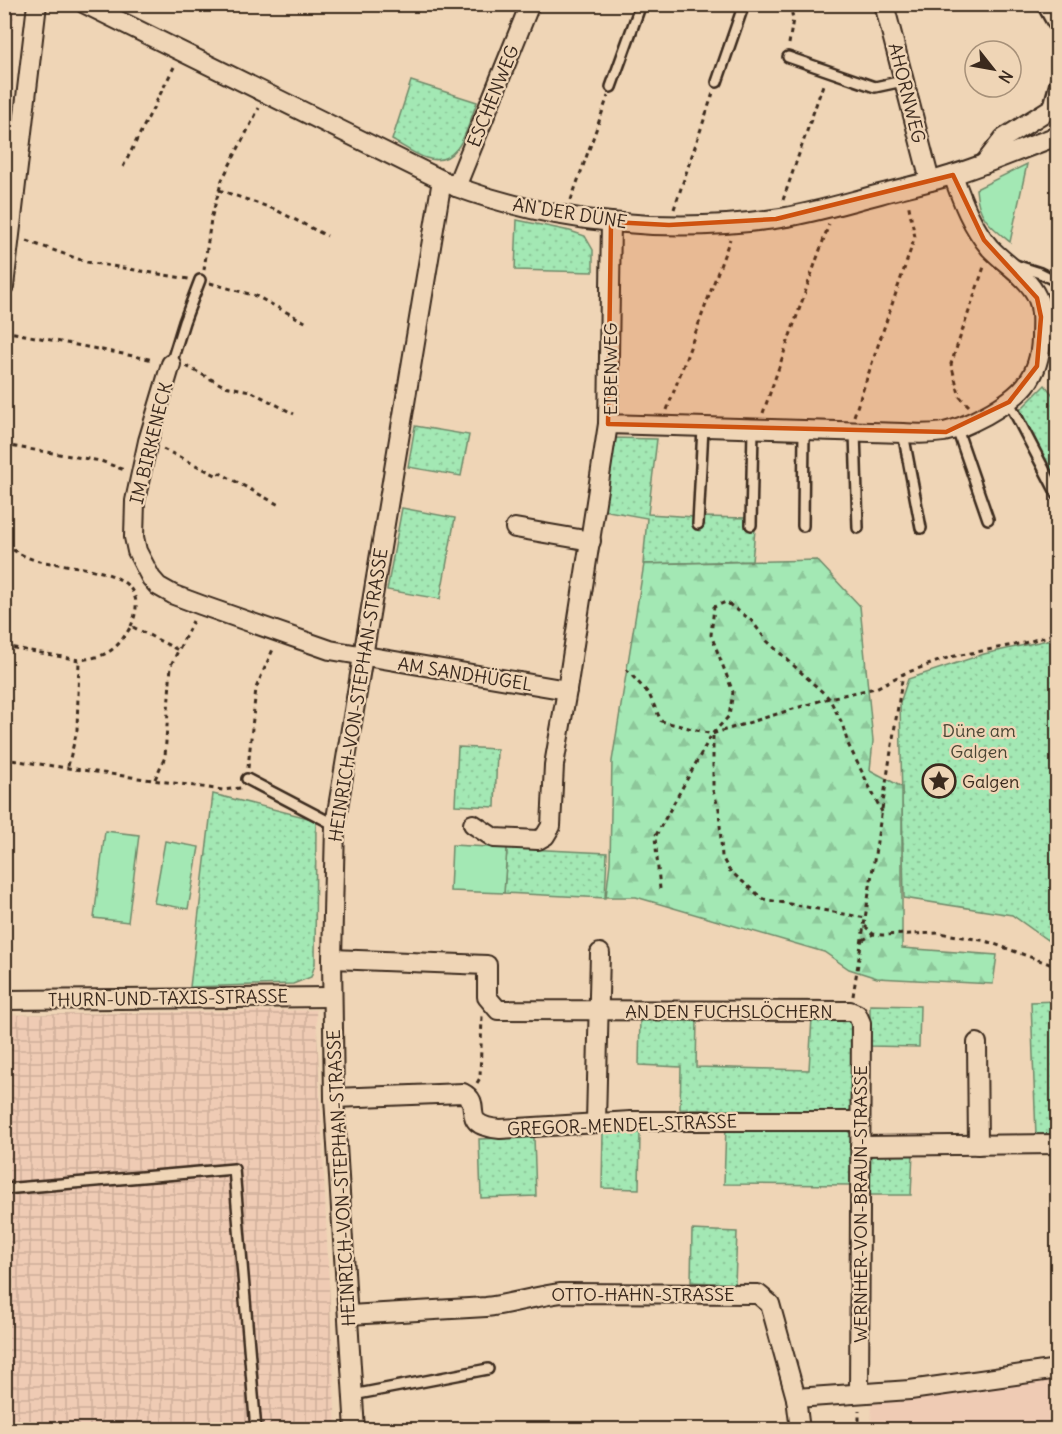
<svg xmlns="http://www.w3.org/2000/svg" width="1062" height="1434" font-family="Delius,sans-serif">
  <defs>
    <pattern id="industrial-grid" width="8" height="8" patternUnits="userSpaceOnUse" patternTransform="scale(1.5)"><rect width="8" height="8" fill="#efcbb4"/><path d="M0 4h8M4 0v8" fill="none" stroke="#ceae9a"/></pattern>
    <pattern id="grass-dots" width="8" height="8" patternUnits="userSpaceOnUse" patternTransform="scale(1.5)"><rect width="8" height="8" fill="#a3e8b4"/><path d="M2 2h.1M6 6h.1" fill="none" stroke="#8dc79a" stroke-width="1.8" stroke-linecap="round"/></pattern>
    <pattern id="forest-firs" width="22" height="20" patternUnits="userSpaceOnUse" patternTransform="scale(1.5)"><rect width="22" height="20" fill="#a3e8b4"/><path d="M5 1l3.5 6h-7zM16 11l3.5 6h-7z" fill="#8dc79a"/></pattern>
  </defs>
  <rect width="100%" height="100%" fill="#efd5b6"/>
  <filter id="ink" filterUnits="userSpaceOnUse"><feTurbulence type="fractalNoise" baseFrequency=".0167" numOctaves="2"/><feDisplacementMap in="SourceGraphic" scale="12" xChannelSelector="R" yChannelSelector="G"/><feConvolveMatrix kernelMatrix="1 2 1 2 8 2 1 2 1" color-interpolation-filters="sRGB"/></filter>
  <g filter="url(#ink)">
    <path fill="#efcbb4" d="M1057,1377V1429L871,1430L872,1403Z"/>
    <g fill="url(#industrial-grid)">
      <path d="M5,4L15,5L5,109L4,5Z"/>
      <path d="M316,1010L336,1429H5L4,1015Z"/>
    </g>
    <g fill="url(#grass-dots)" stroke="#6f8969" stroke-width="1.5">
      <path d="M411,81L477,102C468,125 460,169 426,158C414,154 403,146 392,140Z"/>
      <path d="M517,220L570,231L585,236L593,250V272L515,270Z"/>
      <path d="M1045,385L1057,400L1058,476L1054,478L1020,410Z"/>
      <path d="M415,426L469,435L461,476L408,467Z"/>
      <path d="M613,438L657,439L648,514L694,517L693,527L700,528L702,517L748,518L747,529L755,530L752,561L643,564L647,518L602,510Z"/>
      <path d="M402,508L455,518L440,599L387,590Z"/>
      <path d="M1057,638V947L1012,915L904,898L900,703L908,679L984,654Z"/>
      <path d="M458,747L497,749L495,807L455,805Z"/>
      <path d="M213,794L316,820L315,964L311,977L293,984L190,987Z"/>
      <path d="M507,848L607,853L605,898L504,893Z"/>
      <path d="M1057,1001V1135L1036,1136L1031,1002Z"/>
      <path d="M870,1005L920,1006L919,1047L870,1046Z"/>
      <path d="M640,1017L697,1019L696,1067L809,1070L812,1017L848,1018L855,1027L856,1104L847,1113L680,1109L681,1067L639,1065Z"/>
      <path d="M726,1126L843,1127L853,1136L854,1185L724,1184Z"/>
      <path d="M603,1132L640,1133L639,1189L602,1188Z"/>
      <path d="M534,1137L536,1196L481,1198L479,1139Z"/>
      <path d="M877,1151L913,1153L911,1195H867L868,1159Z"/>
      <path d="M692,1230L737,1232L735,1284L691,1282Z"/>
    </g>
    <path fill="url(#forest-firs)" stroke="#6f8969" stroke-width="1.5" d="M817,560L860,606L873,741L870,770L902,787V948L997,955L993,984L877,978L849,969L824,952L636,897H606L610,863L612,761L644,564Z"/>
    <g fill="#a3e8b4" stroke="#6f8969" stroke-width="1.5">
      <path d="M1027,164L1010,242C989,225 978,217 976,189Z"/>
      <path d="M105,831L139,835L128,922L94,918Z"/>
      <path d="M165,841L199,847L188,909L154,903Z"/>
      <path d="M452,845L507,848L504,893L450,891Z"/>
    </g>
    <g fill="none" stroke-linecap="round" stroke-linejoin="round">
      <g stroke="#3b2a1e" stroke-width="14">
        <g id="service">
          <path d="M788,57L875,87L903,81"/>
          <path d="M717,82L744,4"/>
          <path d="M611,87L641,4"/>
          <path d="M1048,109L1058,73"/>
          <path d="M1015,265L1040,273L1058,282"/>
          <path d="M171,364L184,322L200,280"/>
          <path d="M1009,402L1058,496"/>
          <path d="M957,429L988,519"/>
          <path d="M855,432L858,528"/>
          <path d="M903,433L921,528"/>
          <path d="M698,524L703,428"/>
          <path d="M751,525L753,429"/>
          <path d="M803,526L804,430"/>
          <path d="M247,779L335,825"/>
          <path d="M4,1189L234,1169L256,1430"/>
          <path d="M353,1395L488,1369"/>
        </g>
      </g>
      <g stroke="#3b2a1e" stroke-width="22">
        <g id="minor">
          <path d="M85,4L456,187C556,223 668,234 774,219C810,214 845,203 880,194C905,187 931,182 955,174C990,163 1023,148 1058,136"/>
          <path d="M884,4L930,181"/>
          <path d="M984,164L1004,138L1058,104"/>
          <path d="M456,187L530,4"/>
          <path d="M611,222L608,424L903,433C917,434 931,434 944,432C959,429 973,422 986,415C1020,396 1040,379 1041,338C1041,324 1043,310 1037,297C1028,277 1005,264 990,248C972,227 962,201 953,175"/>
          <path d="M4,286L37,4"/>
          <path d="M171,364L148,441L135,501L134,537L137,551L151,578L158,586L174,595L201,605L330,650L567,690L608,424"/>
          <path d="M515,528L591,541"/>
          <path d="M473,824L494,838L538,840L545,836L551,826L554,765L567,690"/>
          <path d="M332,959L487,965V997L498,1010L850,1011L857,1014L861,1023L859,1393"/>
          <path d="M4,1000L332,997"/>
          <path d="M977,1043L978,1145"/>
          <path d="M334,1098L463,1093C485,1104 456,1125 500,1129L631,1121H860"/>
          <path d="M596,1122L600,953"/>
          <path d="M860,1146L1058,1144"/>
          <path d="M349,1315L486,1307C512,1304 536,1296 561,1293L758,1294L770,1304L796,1398L800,1430"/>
          <path d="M796,1398L910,1390L1058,1369"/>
          <path d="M355,1430L334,1098L332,959L335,825L442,180"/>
        </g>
      </g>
      <g stroke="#3b2a1e" stroke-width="27">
        <path id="tertiary" d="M1049,4L1058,20"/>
      </g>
      <g stroke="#3b2a1e" stroke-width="3" stroke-dasharray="4.5 4.5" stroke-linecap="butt">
        <path d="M789,44L793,19L790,4"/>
        <path d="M123,167L174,67"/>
        <path d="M219,190L274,209L327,236"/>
        <path d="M571,200L608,96"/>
        <path d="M783,200L824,82"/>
        <path d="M674,209L713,93"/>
        <path d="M27,241L87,262L189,279"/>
        <path d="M204,270L211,219L222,180L259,108"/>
        <path d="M210,283L256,296L309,324"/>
        <path d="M4,331L154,360"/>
        <path d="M186,366L224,386L250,391L294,414"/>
        <path d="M969,406L960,397L951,364L985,264"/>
        <path d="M667,410L730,239"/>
        <path d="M763,413L829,224"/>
        <path d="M854,416L915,237L908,202"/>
        <path d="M4,445L101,461L124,470"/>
        <path d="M163,449L218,476L220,473L279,505"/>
        <path d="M5,545C15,551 24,557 35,560C70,569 158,565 131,626"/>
        <path d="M4,646L79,660C107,657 117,650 131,626L178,650"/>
        <path d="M626,669L649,694L661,721L712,734L829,698L876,688L903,674L950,657L1024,643L1058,633"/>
        <path d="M713,736V791L719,809L722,857L729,870L763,899L866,918"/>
        <path d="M4,759L223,790L241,788"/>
        <path d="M68,766L77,731L79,660"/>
        <path d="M248,768L256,688L274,647"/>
        <path d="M155,779L165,757L171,665L193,621"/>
        <path d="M660,889L655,837L712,734L729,716L733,692L711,635L714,607L726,602L751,620L767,641L829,698L842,723L848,744L882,812"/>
        <path d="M865,926L873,934L882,935L940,933L986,941L1058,967"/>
        <path d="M863,940L873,934"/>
        <path d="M853,996L903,674"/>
        <path d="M477,1083L480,1078L482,1016"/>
        <path d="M859,1430V1410"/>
      </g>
      <use href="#service" stroke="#efd5b6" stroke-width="9"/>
      <use href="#minor" stroke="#efd5b6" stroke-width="18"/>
      <use href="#tertiary" stroke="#efd5b6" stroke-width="22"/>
    </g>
  </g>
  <path fill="#ce520f" fill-opacity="0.2" stroke="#ce520f" stroke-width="4.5" stroke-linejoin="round" d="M953,175L984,240L1037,298L1041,317L1037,366L1009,402L946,432L608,424L611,222L669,225L776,219Z"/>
  <defs>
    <g id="sight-ring" transform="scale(1.725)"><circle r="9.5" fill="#efd5b6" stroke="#3b2a1e" stroke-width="1.5"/><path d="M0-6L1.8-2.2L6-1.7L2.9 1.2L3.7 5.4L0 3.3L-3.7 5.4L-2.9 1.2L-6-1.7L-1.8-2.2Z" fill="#3b2a1e"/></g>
  </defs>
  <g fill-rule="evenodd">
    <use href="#sight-ring" x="939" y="781"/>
  </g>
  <g text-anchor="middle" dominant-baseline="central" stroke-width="4.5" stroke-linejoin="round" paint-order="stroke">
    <g font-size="18" fill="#3b2a1e" stroke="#efd5b6">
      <text transform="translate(907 93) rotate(76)">AHORNWEG</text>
      <text transform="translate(493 96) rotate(-68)">ESCHENWEG</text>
      <text transform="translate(570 213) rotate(9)">AN DER DÜNE</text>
      <text transform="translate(610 369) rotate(-90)">EIBENWEG</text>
      <text transform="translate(151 443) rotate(-76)">IM BIRKENECK</text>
      <text transform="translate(465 674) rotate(9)">AM SANDHÜGEL</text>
      <text transform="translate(358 695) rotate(-81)">HEINRICH-VON-STEPHAN-STRASSE</text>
      <text transform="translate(168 998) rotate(-1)">THURN-UND-TAXIS-STRASSE</text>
      <text x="729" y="1011">AN DEN FUCHSLÖCHERN</text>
      <text transform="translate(622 1125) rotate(-2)">GREGOR-MENDEL-STRASSE</text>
      <text transform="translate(341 1178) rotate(-93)">HEINRICH-VON-STEPHAN-STRASSE</text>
      <text transform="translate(860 1204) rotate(-90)">WERNHER-VON-BRAUN-STRASSE</text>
      <text x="643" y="1294">OTTO-HAHN-STRASSE</text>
    </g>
    <g font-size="18" fill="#4b4634" stroke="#efd5b6">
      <text x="979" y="730">Düne am<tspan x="979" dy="21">Galgen</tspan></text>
    </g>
    <g font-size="18" fill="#3b2a1e" stroke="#efd5b6" text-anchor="start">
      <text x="962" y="781">Galgen</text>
    </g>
  </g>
  <rect width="1062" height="1434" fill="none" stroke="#efd5b6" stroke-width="24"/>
  <rect x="12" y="12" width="1038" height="1410" fill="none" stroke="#3b2a1e" stroke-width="2" filter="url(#ink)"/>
  <g transform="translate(993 69) rotate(121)"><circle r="28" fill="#efd5b6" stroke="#a79179" stroke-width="1.5"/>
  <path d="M0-4.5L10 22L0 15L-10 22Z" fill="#3b2a1e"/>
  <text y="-9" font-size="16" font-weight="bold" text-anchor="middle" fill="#3b2a1e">N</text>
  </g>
</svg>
